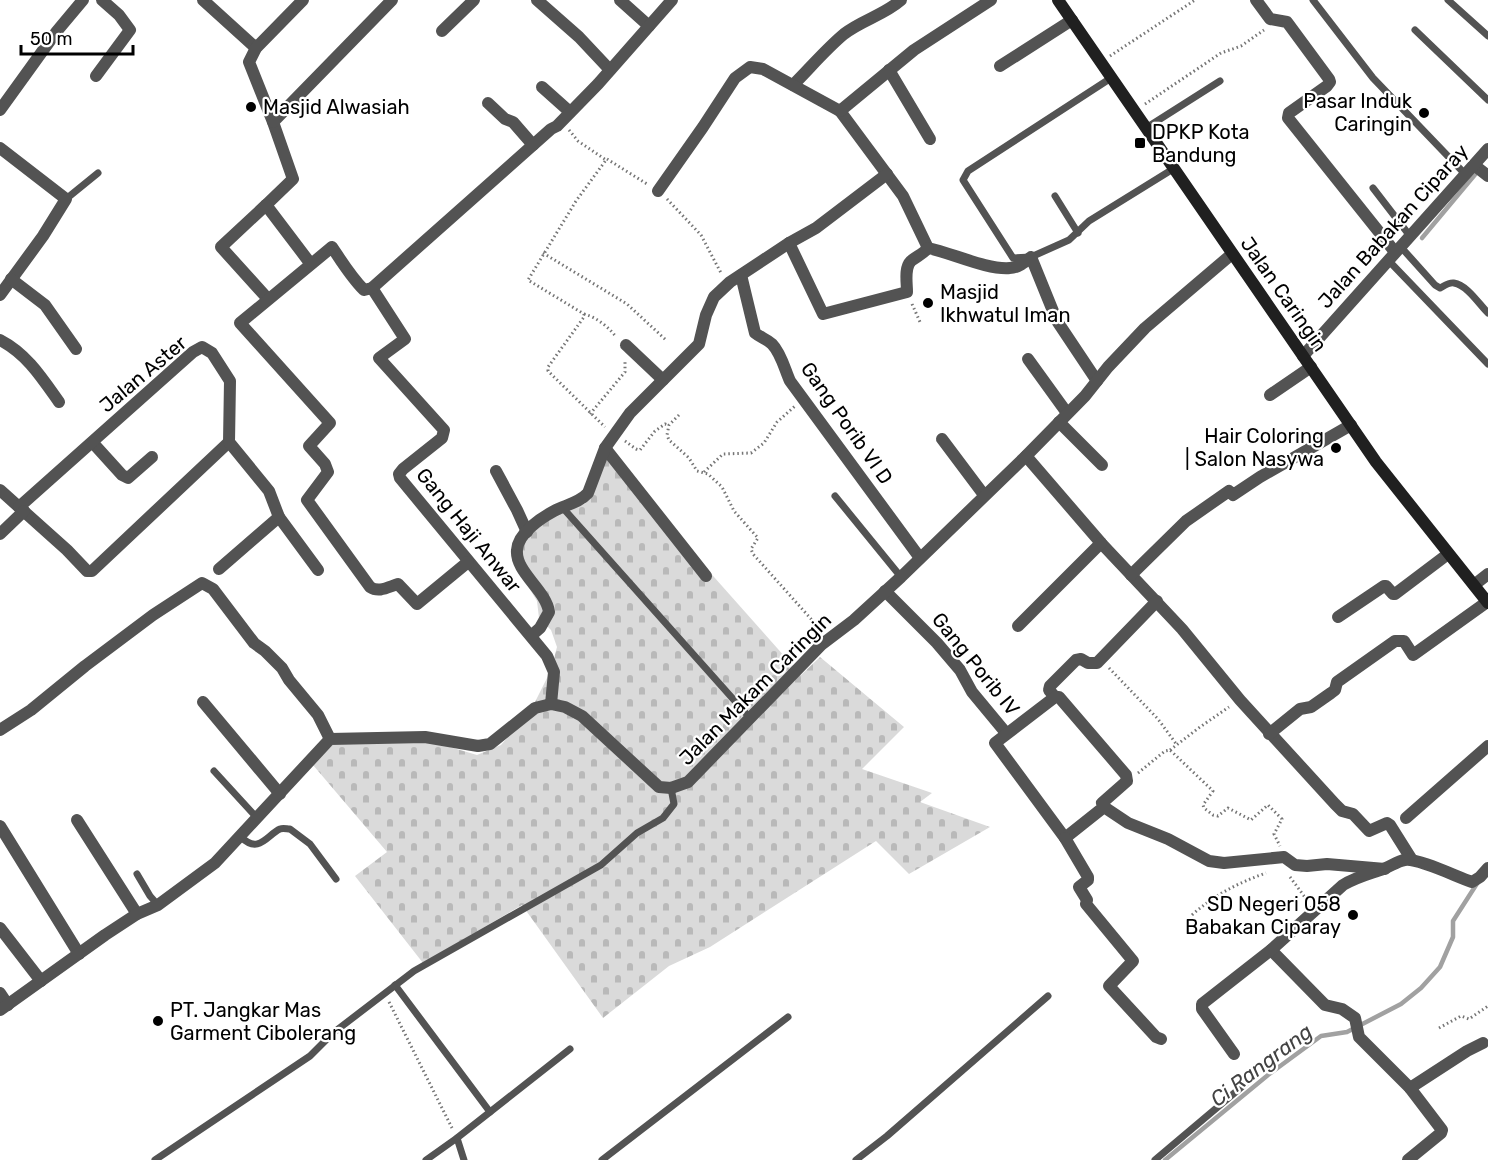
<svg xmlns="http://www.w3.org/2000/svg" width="1488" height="1160" font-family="Rubik,sans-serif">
  <defs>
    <pattern id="cemetery-stones" width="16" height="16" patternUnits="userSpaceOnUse" patternTransform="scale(1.5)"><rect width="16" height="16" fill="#dadada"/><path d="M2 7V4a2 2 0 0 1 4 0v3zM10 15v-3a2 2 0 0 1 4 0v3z" fill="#b9b9b9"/></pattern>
  </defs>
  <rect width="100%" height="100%" fill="#fff"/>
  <path fill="url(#cemetery-stones)" d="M603,452L801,675L820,657L904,727L862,769L932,793L920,802L990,827L909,874L876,841L710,947L669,966L603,1018L522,905L423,963L355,876L387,852L313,765L330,742L426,740L477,755L501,745L530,712L551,670L557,647L551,630L539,618L537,601L512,560C514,548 540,516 551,511C561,507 574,506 585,504Z"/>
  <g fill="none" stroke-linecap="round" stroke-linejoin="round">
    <g stroke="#a1a1a1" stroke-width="4.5">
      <path d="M1422,238L1478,171"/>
      <path d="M1165,1160L1268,1075L1321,1036L1347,1032L1401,1004L1421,988L1440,967L1453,937V921L1478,882"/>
    </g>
    <g stroke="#757575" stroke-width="3" stroke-dasharray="1.5 3" stroke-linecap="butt">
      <path d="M1110,56L1195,0"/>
      <path d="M1145,104L1221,53L1241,46L1264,30"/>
      <path d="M569,130L578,141L606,160L576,201L528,280L584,314V317L548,367V371L605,427"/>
      <path d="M607,159L647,184"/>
      <path d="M667,199L701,235L721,273"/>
      <path d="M543,253L627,304L666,340"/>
      <path d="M912,304L920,322"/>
      <path d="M584,314C596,317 609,327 616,337"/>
      <path d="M590,414L625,372V362"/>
      <path d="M679,415L669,425L667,435L669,440L689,458L697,471L708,474L722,487L734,511L758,538L751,549L753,554L820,629"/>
      <path d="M625,441L636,449L640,450L655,431L665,424L669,425"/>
      <path d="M704,472L723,454L751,453L764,443L777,422L795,406"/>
      <path d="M1109,668L1158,719L1177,745"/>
      <path d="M1170,750L1200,727L1229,707"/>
      <path d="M1138,773L1165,751L1170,750L1213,791L1203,805L1204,808L1213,815L1218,816L1228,808L1251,820L1268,805L1282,819L1274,834L1280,846"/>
      <path d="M1290,877L1307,900"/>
      <path d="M1192,915C1214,895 1238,883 1266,873"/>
      <path d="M389,1002L452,1128"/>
      <path d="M1439,1028L1461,1016L1469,1019L1488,1006"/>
    </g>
    <g stroke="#535353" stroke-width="7">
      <path d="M1313,0L1373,78L1465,174"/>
      <path d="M1448,0L1488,36"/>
      <path d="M1415,30L1488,100"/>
      <path d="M1111,78L968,171L963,180L1013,258L1031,257L1069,240L1089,221L1173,169"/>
      <path d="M1146,128L1220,81"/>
      <path d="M1373,188L1410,236"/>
      <path d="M1055,196L1078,233"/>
      <path d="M66,199L98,173"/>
      <path d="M1400,246L1435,285L1440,288C1444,286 1449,282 1454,283C1467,285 1479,304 1488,313"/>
      <path d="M1388,260L1488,364"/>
      <path d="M835,496L901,577"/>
      <path d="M562,507L750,718"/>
      <path d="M214,771L258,819"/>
      <path d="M241,837C259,855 268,834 280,829C283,828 287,829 290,829L310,844L336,879"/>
      <path d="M137,874L150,896L158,905"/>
      <path d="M395,985L490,1112"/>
      <path d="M457,1138L464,1160"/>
      <path d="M155,1160L310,1056L333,1033L414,971L601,865L637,833L663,818L674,804L671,788"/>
      <path d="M426,1160L457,1138L570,1049"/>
      <path d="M602,1160L788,1017"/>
      <path d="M856,1160L887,1136L1048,996"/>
      <path d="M1155,1160L1245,1084"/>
    </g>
    <g stroke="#535353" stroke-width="12">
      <path d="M203,0L256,48"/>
      <path d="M303,0L256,48L249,62L273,122L293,179L266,205L310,263"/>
      <path d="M537,0L579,37L610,70"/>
      <path d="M620,0L649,26"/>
      <path d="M1256,0L1270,19L1287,22L1329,79L1330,82L1327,86L1289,113L1288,118L1395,252"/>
      <path d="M442,31L474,0"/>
      <path d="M1000,66L1072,20"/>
      <path d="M889,70L930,139"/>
      <path d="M96,76L130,30L119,15L102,0"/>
      <path d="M793,85C810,68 826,49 844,34C862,20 884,15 901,0"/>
      <path d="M542,87L570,112"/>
      <path d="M488,103L505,119L513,122L533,145"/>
      <path d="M0,110L57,31L83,0"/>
      <path d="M840,111L903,196L928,248C952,253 987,270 1010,268C1018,268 1025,262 1031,257L1057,321L1097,381"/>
      <path d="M273,122L392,0"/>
      <path d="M0,148L66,199L43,236L0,295"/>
      <path d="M1474,165L1488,176"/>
      <path d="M658,191L703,127L735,78L750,67L763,69L840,111L914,50L991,0"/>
      <path d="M266,205L221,247L268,299"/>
      <path d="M789,243L823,314L907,292C907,282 904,268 911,261C917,256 923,254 928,248"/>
      <path d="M741,275L755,333C761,338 767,339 772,344C781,353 785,370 790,381L920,558"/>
      <path d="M11,279L45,305L76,349"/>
      <path d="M372,288L405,339L379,358L444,430L442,438L403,469L399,474L400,478L547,656L554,672L551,704"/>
      <path d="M0,340C27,354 42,378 59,402"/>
      <path d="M626,345L663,380"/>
      <path d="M1028,359L1067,413"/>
      <path d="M1270,395L1311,367"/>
      <path d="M1059,422L1102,465"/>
      <path d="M942,439L984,495"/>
      <path d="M93,443L122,475L128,478L152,457"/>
      <path d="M605,448L706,576"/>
      <path d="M1026,456L1101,543L1182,629L1240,700L1335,804L1342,811L1353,814L1369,831L1387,823L1390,825L1412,860"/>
      <path d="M496,471L517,510L527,532"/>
      <path d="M0,490L67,550L87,571H92L229,442"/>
      <path d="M19,507L193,352L202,347L212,353L230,381L229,442L269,491L279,517L318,570"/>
      <path d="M0,534L24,511"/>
      <path d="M468,562L417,604L398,584C388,587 379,593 370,587L307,500L328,472L325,464L309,446L330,423L240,323L332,247C342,262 351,277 364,290L372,288L551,129L557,126L598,84L672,0"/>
      <path d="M219,569L279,517"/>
      <path d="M1131,575L1186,521L1229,491L1233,495L1260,477L1351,425"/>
      <path d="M1474,585L1488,574"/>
      <path d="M885,591L937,643L960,670L972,692L1006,733"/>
      <path d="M1338,617L1384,586H1386L1393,594H1395L1448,554"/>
      <path d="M1018,626L1101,543"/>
      <path d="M532,635L540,628L549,612C546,590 515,572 517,550C518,533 541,518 554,511C565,505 579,503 588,493L605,448L630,413L699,344L706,315L714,297L730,282L789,243L816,228L887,174"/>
      <path d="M1055,697L1049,690L1050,686L1076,660L1081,659L1088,663H1097L1157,601"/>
      <path d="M203,702L280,794"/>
      <path d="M0,730L31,710L85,666L153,615L202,583L213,589L254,643L265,651L282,668L289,680L318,715L330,739"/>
      <path d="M1269,734L1300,709L1311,707L1331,693L1335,690L1337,682L1395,641H1404L1413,655L1487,602"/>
      <path d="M1104,807L1065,838L995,743L1055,697H1059L1126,775L1127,781L1102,803L1104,807L1128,823L1168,839L1209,861L1224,863L1284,857L1295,865L1307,866L1327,864L1385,869"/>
      <path d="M1406,818L1488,746"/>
      <path d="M77,820L137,914"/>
      <path d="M0,826L79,954"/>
      <path d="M1065,838L1088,877V880L1079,887L1087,900L1086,904L1133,961L1109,986L1156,1037L1161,1039"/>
      <path d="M0,928L41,981"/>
      <path d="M1271,950L1325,1005L1342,1009L1355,1018L1359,1037L1410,1088"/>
      <path d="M0,993L8,1005"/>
      <path d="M0,1010L105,935L137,914L158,905L215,863L330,739L425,737L478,746L490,744L535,708L551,704L565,707L582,716L659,787L671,788L688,782L821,645L854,620L901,577L1026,456L1085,396L1108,367L1145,328L1232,254"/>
      <path d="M1234,1054L1202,1009V1004L1271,950L1343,885C1356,877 1369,874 1383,869C1390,867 1397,861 1405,860C1418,858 1457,877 1472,882L1480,877L1488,868"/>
      <path d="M1408,1160L1441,1133L1442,1130L1410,1088L1467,1051L1483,1043"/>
    </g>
    <path stroke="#535353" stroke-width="12" d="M1303,356L1488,149"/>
    <path stroke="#202020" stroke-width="12" d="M1058,0L1376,462L1488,603"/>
  </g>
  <g fill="#000" stroke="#fff" stroke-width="2">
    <circle cx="251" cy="107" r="6"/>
    <circle cx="1424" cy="113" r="6"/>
    <rect x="1134" y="137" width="12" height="12" rx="3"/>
    <circle cx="928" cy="303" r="6"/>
    <circle cx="1336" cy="448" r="6"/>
    <circle cx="1353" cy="915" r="6"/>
    <circle cx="158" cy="1021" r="6"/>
  </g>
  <g text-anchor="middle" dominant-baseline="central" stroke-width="4.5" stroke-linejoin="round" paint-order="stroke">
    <g font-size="20" fill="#000" stroke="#fff" text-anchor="start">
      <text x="1412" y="101" text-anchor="end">Pasar Induk<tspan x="1412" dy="23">Caringin</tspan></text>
      <text x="263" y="107">Masjid Alwasiah</text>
      <text x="1152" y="132">DPKP Kota<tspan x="1152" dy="23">Bandung</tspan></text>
      <text x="940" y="292">Masjid<tspan x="940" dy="23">Ikhwatul Iman</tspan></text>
      <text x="1324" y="436" text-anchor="end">Hair Coloring<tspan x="1324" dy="23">| Salon Nasywa</tspan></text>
      <text x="1341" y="904" text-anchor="end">SD Negeri 058<tspan x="1341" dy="23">Babakan Ciparay</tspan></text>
      <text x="170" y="1010">PT. Jangkar Mas<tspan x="170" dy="23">Garment Cibolerang</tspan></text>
    </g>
    <g font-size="20" fill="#000" stroke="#fff">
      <text transform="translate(1393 226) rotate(-48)">Jalan Babakan Ciparay</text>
      <text transform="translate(1284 294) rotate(55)">Jalan Caringin</text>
      <text transform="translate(143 374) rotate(-40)">Jalan Aster</text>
      <text transform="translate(847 423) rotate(55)">Gang Porib VI D</text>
      <text transform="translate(469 530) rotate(51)">Gang Haji Anwar</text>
      <text transform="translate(976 664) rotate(51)">Gang Porib IV</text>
      <text transform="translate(755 689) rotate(-45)">Jalan Makam Caringin</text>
    </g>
    <g font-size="21" font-style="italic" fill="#424242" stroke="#fff">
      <text transform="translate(1261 1065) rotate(-37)">Ci Rangrang</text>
    </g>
  </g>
  <path d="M21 45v9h112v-9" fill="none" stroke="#000000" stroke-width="3"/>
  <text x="30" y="45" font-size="18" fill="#000000" stroke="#ffffff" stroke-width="4.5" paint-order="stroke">50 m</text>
</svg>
